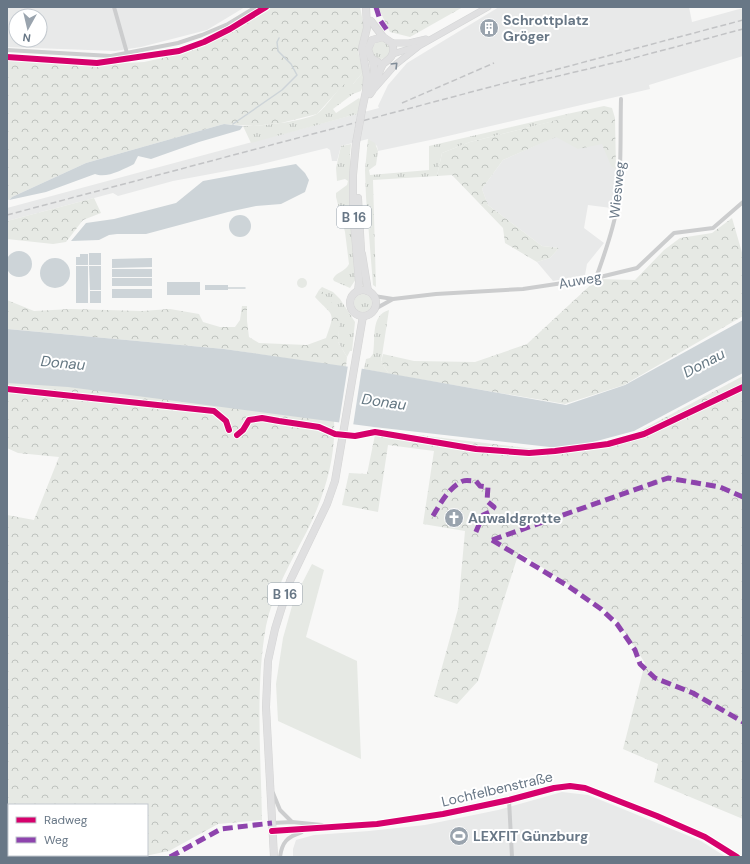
<svg xmlns="http://www.w3.org/2000/svg" width="750" height="864" font-family="'DM Sans',sans-serif">
  <defs>
    <pattern id="grass-tufts" width="24" height="20" patternUnits="userSpaceOnUse"><rect width="24" height="20" fill="#e6e9e4"/><path d="M3 7l-1-3M5 7V3M7 7l1-3M15 17l-1-3M17 17v-4M19 17l1-3" fill="none" stroke="#bec2be"/></pattern>
    <pattern id="forest-crowns" width="20" height="18" patternUnits="userSpaceOnUse"><rect width="20" height="18" fill="#e6e9e4"/><path d="M2 6a3 3 0 1 1 6 0M12 15a3 3 0 1 1 6 0" fill="none" stroke="#bec2be"/></pattern>
  </defs>
  <rect width="100%" height="100%" fill="#f8f8f7"/>
  <g fill="#e8e9e9" fill-rule="evenodd">
    <path d="M7,7H245L207,30L141,47L115,51L7,47ZM16,16H40V40H16Z"/>
    <path d="M499,7H689L692,22L743,8V56L649,85L650,89L435,139L378,151L377,146L368,139L341,146L337,161H332L330,150L327,148L258,165L173,181L118,196L113,193L7,221V208L379,108L378,106L388,85L407,63Z"/>
    <path d="M602,116L618,175L611,208L588,205L584,228L604,243L587,264L585,275L553,281L537,262L550,258L559,248L542,246L488,205L482,189L503,160Z"/>
    <path d="M562,792L588,795L618,807L701,841L726,857H293V849L296,840L314,835L369,831L425,825L498,810Z"/>
  </g>
  <g fill="url(#grass-tufts)">
    <circle cx="381" cy="50" r="9"/>
    <path d="M363,72L364,82L361,91L353,94L333,109L336,113L359,98L362,102L357,114L251,143L243,126C257,127 305,121 317,114C324,110 336,91 344,84H353Z"/>
    <path d="M567,114L566,118L470,142L442,153L437,176L373,180L376,287L373,285L366,197L365,170L368,139L375,143L378,151L376,165L369,170L370,175L429,170V146Z"/>
    <path d="M351,144L350,155L356,279L350,288L334,281L333,279C336,272 345,272 349,264L345,232L336,197V193L347,185L348,181L345,179L337,181L336,168L341,146Z"/>
    <circle cx="302" cy="283" r="5"/>
    <path d="M322,287L333,292L340,299L355,322L352,351H350L347,357L338,342L339,318L322,291L319,290Z"/>
    <circle cx="363" cy="303" r="9"/>
    <path d="M389,310L381,362L389,374L364,369L366,359L370,358L373,354C376,339 370,315 389,310Z"/>
  </g>
  <g fill="url(#forest-crowns)">
    <path d="M266,7H360L364,27L358,51L363,72L353,84H344L317,114L281,123L254,126L224,124L86,163L12,197L7,201V57L92,65L144,62L181,54L230,29Z"/>
    <path d="M378,7H463L410,37L390,32Z"/>
    <path d="M604,106L612,108L615,118L616,169L611,166L602,144L578,149L556,137L503,160L482,189L488,205L542,246L559,248L550,258L537,262L505,243L503,228L452,175L437,176L442,153L470,142L565,118L567,114Z"/>
    <path d="M94,198L101,213L83,220L66,242L53,244L7,239V221Z"/>
    <path d="M732,218L743,256V316L624,385L565,404L389,374L381,362L383,354L414,361L475,362L527,344L597,279L635,280L664,250L680,238L712,233Z"/>
    <path d="M319,290L322,291L336,308L340,318L338,342L347,357L346,367L224,349L7,329V300L34,311L71,309L142,311L170,309L199,314L203,322L220,327H235L240,320L242,306H247V321L249,337L259,343L307,345L326,338C336,310 333,317 315,297Z"/>
    <path d="M743,376V819L654,782L658,764L623,749L645,663L617,620L602,607L519,552L478,681L457,704L434,696L458,609L465,531L423,524L434,451L388,445L378,512L342,505L349,473L367,474L376,430L568,453L634,434Z"/>
    <path d="M7,382L68,386L334,421C336,459 324,497 307,531C291,562 273,592 266,626C255,687 261,759 262,820L218,824L169,851L145,856L139,855H147V805H9V810L7,809V515L34,520L59,457L18,453L7,448Z"/>
  </g>
  <path fill="#e6e9e4" d="M312,564L324,570L306,637L357,661L361,759L278,721L276,684L283,638L294,599Z"/>
  <g fill="#cdd4d8">
    <path d="M224,124L243,126L240,130L199,142L151,159L138,156L134,164C124,169 106,179 95,174L46,192L9,200L12,197L86,163Z"/>
    <path d="M296,164L305,173L309,180L305,192L281,204L256,206L228,212L146,234H117L109,235L99,240L71,241L86,223L114,219L176,203L203,181Z"/>
    <circle cx="240" cy="226" r="11"/>
    <circle cx="19" cy="264" r="13"/>
    <rect x="89" y="253" width="12" height="12"/>
    <path d="M80,254H88V265H76V257H80Z"/>
    <circle cx="55" cy="273" r="15"/>
    <path d="M152,258V267L112,268V259Z"/>
    <rect x="76" y="266" width="12" height="25"/>
    <path d="M89,266H101V290H90Z"/>
    <rect x="112" y="269" width="40" height="8"/>
    <rect x="112" y="278" width="40" height="8"/>
    <rect x="167" y="282" width="33" height="13"/>
    <rect x="205" y="285" width="23" height="5"/>
    <rect x="112" y="289" width="40" height="9"/>
    <rect x="76" y="291" width="12" height="12"/>
    <rect x="90" y="291" width="11" height="12"/>
    <path d="M743,320V373L634,431L567,449L374,427L68,387L7,383V329L224,349L364,369L566,405L625,385Z"/>
  </g>
  <path fill="#f8f8f7" d="M348,365L362,367L353,426L339,423Z"/>
  <g fill="none" stroke-linecap="round" stroke-linejoin="round">
    <g stroke="#cdd4d8" stroke-width="1.5">
      <path d="M233,124L282,90L297,75L291,64L278,51L277,42L279,38"/>
      <path d="M228,288H245"/>
    </g>
    <g stroke="#d4d5d6" stroke-width="7">
      <g id="secondary">
        <path d="M392,43H409L426,39"/>
        <path d="M393,54L415,47"/>
        <path d="M375,88L395,65L419,46L488,7"/>
      </g>
    </g>
    <g stroke="#d5d5d5" stroke-width="8">
      <g id="primary">
        <path d="M378,62L371,58L368,49L372,40L383,37"/>
        <path d="M371,89L374,71L373,60"/>
        <path d="M370,94C378,85 377,73 383,64C387,60 392,59 393,52C394,49 393,46 392,43L383,37L371,21"/>
        <path d="M362,110L366,91L367,77L362,48L367,28L366,7"/>
        <path d="M356,143L353,175V210L359,282L358,291"/>
        <path d="M358,198L361,250L360,258"/>
        <path d="M362,254L368,291"/>
        <circle cx="363" cy="303" r="13"/>
        <path d="M274,857L266,707L268,661L275,629L290,581L327,504L335,481L363,316"/>
      </g>
    </g>
    <g stroke="#cccdce" stroke-width="4">
      <path d="M114,7L127,53"/>
      <path d="M7,50L111,56L178,43L202,35L228,24L256,7"/>
      <path d="M596,278C604,255 613,232 617,207C622,172 620,135 621,99"/>
      <path d="M374,296L393,299L436,294L523,289L596,278L637,268L674,233L713,228L743,202"/>
      <path d="M375,309L393,299"/>
      <path d="M273,793L280,810L292,822"/>
      <path d="M509,800L512,857"/>
      <path d="M272,823L292,822L322,825"/>
      <path d="M272,831L377,824L443,814L509,800L554,788L570,786L585,788L657,816L705,837L737,857"/>
      <path d="M280,857C282,842 287,837 302,832"/>
    </g>
    <use href="#secondary" stroke="#e0e0e1" stroke-width="6"/>
    <use href="#primary" stroke="#e0e0e1" stroke-width="7"/>
    <g stroke="#c2c3c5" stroke-width="1.5" stroke-dasharray="6 3" stroke-linecap="butt">
      <path d="M520,85L626,60L743,29"/>
      <path d="M402,103L494,63"/>
      <path d="M7,215L743,20"/>
    </g>
    <g stroke="#d5d5d5" stroke-width="8" stroke-linecap="butt">
      <path id="primary-bridge" d="M356,143L362,110"/>
    </g>
    <use href="#primary-bridge" stroke="#e0e0e1" stroke-width="7"/>
    <g stroke="#8e44ad" stroke-width="5" stroke-dasharray="10 5" stroke-linecap="butt">
      <path d="M376,7L380,20L389,33"/>
      <path d="M433,516C440,504 449,487 463,481C466,480 472,481 476,481L480,486L488,487L487,501L494,507L490,512L483,515L475,534"/>
      <path d="M492,540L568,586L601,609L617,624L635,650L640,664L655,678L693,693L743,722"/>
      <path d="M492,540L668,478L720,487L743,497"/>
      <path d="M7,813L9,815"/>
      <path d="M132,855L144,857"/>
      <path d="M170,857L221,829L272,823"/>
    </g>
    <g stroke="#fff" stroke-width="8">
      <g id="cycleway">
        <path d="M7,57L97,63L179,51L204,42L230,29L266,7"/>
        <path d="M7,389L214,411L226,421L229,430"/>
        <path d="M237,435L243,430L249,420L262,418L279,421L319,427L335,434L355,436L375,432L476,449L529,453L555,451L608,444L644,434L743,387"/>
        <path d="M272,831L377,824L443,814L509,800L554,788L570,786L585,788L657,816L705,837L737,857"/>
      </g>
    </g>
    <use href="#cycleway" stroke="#d6006c" stroke-width="6"/>
  </g>
  <defs><path id="oneway-chevron" d="M-2-3.5L2.5 0L-2 3.5" fill="none" stroke-width="1.6" stroke-linecap="round" stroke-linejoin="round"/></defs>
  <use stroke="#808c98" href="#oneway-chevron" transform="translate(395 65) rotate(-45)"/>
  <defs>
    <g id="building-disc" transform="scale(1)"><circle r="9.5" fill="#9aa4ae" stroke="#fff"/><path d="M-4-6H4V6H1V3H-1V6H-4ZM-2.5-4.3h1.7v1.8h-1.7ZM.8-4.3h1.7v1.8H.8ZM-2.5-1h1.7V.8h-1.7ZM.8-1h1.7V.8H.8Z" fill="#fff"/></g>
    <g id="church-disc" transform="scale(1)"><circle r="9.5" fill="#9aa4ae" stroke="#fff"/><path d="M-1.2-6h2.4v3.5h3.3v2.4h-3.3V6h-2.4V-.1h-3.3v-2.4h3.3Z" fill="#fff"/></g>
    <g id="stadium-disc" transform="scale(1)"><circle r="9.5" fill="#9aa4ae" stroke="#fff"/><path d="M0-5a6.5 5 0 1 0 0 10a6.5 5 0 1 0 0-10ZM-3.5-1.8h7v3.6h-7Z" fill="#fff"/></g>
  </defs>
  <g fill-rule="evenodd">
    <use href="#building-disc" x="489" y="28"/>
    <use href="#church-disc" x="454" y="518"/>
    <use href="#stadium-disc" x="459" y="836"/>
  </g>
  <g text-anchor="middle" dominant-baseline="central" stroke-width="4" stroke-linejoin="round" paint-order="stroke">
    <g fill="#fff" stroke="#95a0aa" stroke-width="1">
      <rect x="337" y="206" width="34" height="22" rx="3"/>
      <rect x="268" y="583" width="34" height="22" rx="3"/>
    </g>
    <g font-size="13" font-weight="bold" fill="#687786">
      <text x="354" y="217">B 16</text>
      <text x="285" y="594">B 16</text>
    </g>
    <g font-size="14" font-weight="bold" fill="#687786" stroke="#fff" text-anchor="start">
      <text x="503" y="20">Schrottplatz<tspan x="503" dy="16">Gröger</tspan></text>
      <text x="468" y="518">Auwaldgrotte</text>
      <text x="473" y="836">LEXFIT Günzburg</text>
    </g>
    <g font-size="14" fill="#687786" stroke="#fff">
      <text transform="translate(617 190) rotate(-84)">Wiesweg</text>
      <text transform="translate(580 280) rotate(-10)">Auweg</text>
      <text transform="translate(497 789) rotate(-13)">Lochfelbenstraße</text>
    </g>
    <g font-size="15" font-style="italic" fill="#647782" stroke="#fff">
      <text transform="translate(63 363) rotate(5)">Donau</text>
      <text transform="translate(704 363) rotate(-28)">Donau</text>
      <text transform="translate(384 402) rotate(8)">Donau</text>
    </g>
  </g>
  <rect width="750" height="864" fill="none" stroke="#687786" stroke-width="16"/>
  <rect x="8" y="804" width="140" height="52" fill="#ffffff" stroke="#c3c9cf"/>
  <rect x="16" y="817" width="20" height="6" fill="#d6006c" stroke="#c3c9cf"/>
  <text x="44" y="824" font-size="12" fill="#687786">Radweg</text>
  <rect x="16" y="837" width="20" height="6" fill="#8e44ad" stroke="#c3c9cf"/>
  <text x="44" y="844" font-size="12" fill="#687786">Weg</text>
  <g transform="translate(28 28) rotate(188)"><circle r="19" fill="#ffffff" stroke="#c3c9cf"/>
  <path d="M0-3L7 15L0 10L-7 15Z" fill="#9aa4ae"/>
  <text y="-6" font-size="11" font-weight="bold" text-anchor="middle" fill="#687786">N</text>
  </g>
</svg>
